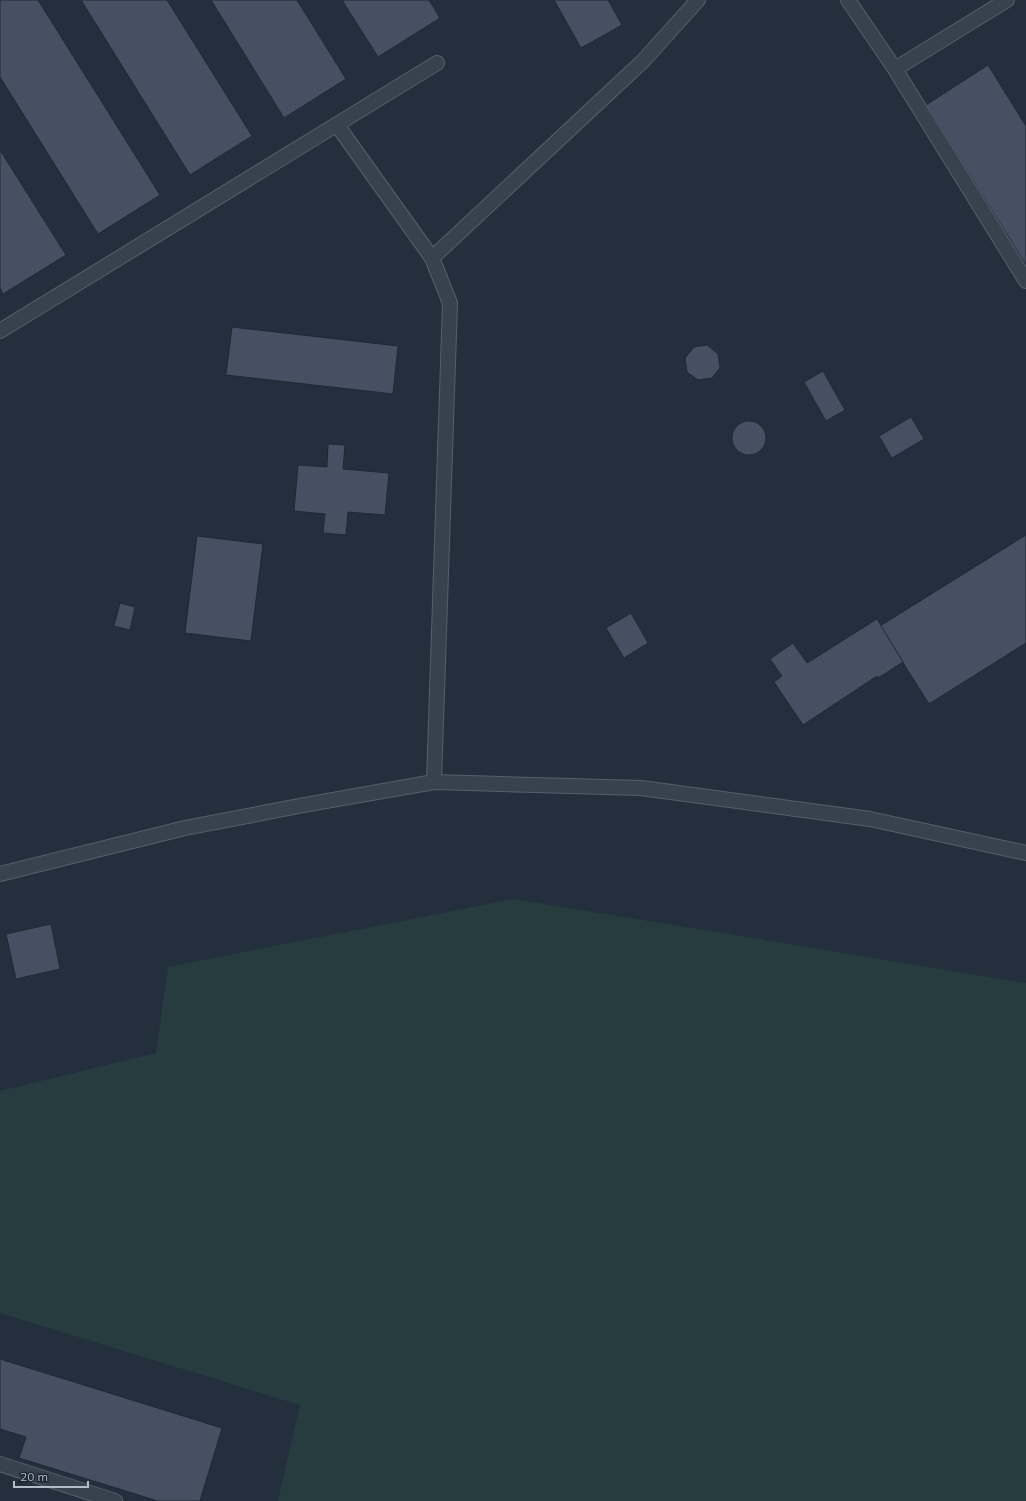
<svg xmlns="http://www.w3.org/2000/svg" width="1026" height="1501" font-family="Mulish,sans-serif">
  <rect width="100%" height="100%" fill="#242f3e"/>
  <path fill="#263c3f" d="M514,899L1026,983V1501H278L300,1405L0,1313V1091L156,1053L168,967Z"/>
  <g fill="#455162" stroke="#1f2835">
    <path d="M0,0H38L160,195L98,234L0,77Z"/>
    <path d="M81,0H167L252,136L190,175Z"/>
    <path d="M211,0H297L346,79L284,118Z"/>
    <path d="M342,0H429L440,18L378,57Z"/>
    <path d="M554,0H608L622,25L581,48Z"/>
    <path d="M988,65L1026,126V265L926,105Z"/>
    <path d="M0,150L66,255L3,294L0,288Z"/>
    <path d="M232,327L398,346L393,394L226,375Z"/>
    <path d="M707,345L718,354L720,368L712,378L698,380L687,372L685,358L694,347Z"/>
    <path d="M823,371L845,410L826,421L804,382Z"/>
    <path d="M911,417L924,439L892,458L879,436Z"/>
    <circle cx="749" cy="438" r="17"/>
    <path d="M328,444L345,445L343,469L389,473L385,515L348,512L346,535L323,533L325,514L294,511L298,465L327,467Z"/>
    <path d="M1026,535V643L929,704L880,626Z"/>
    <path d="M197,536L263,544L251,641L185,633Z"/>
    <path d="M120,603L135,607L130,630L114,626Z"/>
    <path d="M631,613L648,643L624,658L606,628Z"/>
    <path d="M877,619L903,662L878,678L877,676L803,725L774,682L782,676L770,659L793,643L807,663Z"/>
    <path d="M51,924L60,969L16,979L6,934Z"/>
    <path d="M0,1359L222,1428L200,1501H158L19,1458L26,1437L0,1429Z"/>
  </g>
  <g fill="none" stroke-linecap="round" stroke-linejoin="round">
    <g stroke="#565f6c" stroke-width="16">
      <g id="service">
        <path d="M848,0L895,69L1026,281"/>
        <path d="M895,69L1007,0"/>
        <path d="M337,125L432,258L450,303L434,782"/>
        <path d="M432,258L643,61L698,0"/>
        <path d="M0,331L437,63"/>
        <path d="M0,874L185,828L304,805L434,782L641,788L870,819L1026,853"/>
        <path d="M0,1464L115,1501"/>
      </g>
    </g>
    <use href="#service" stroke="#38414e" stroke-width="14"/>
  </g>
  <path d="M14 1481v6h74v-6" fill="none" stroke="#b4bcc9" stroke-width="2"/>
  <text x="20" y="1481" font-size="12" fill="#b4bcc9" stroke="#1d2633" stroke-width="3" paint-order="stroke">20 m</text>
</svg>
